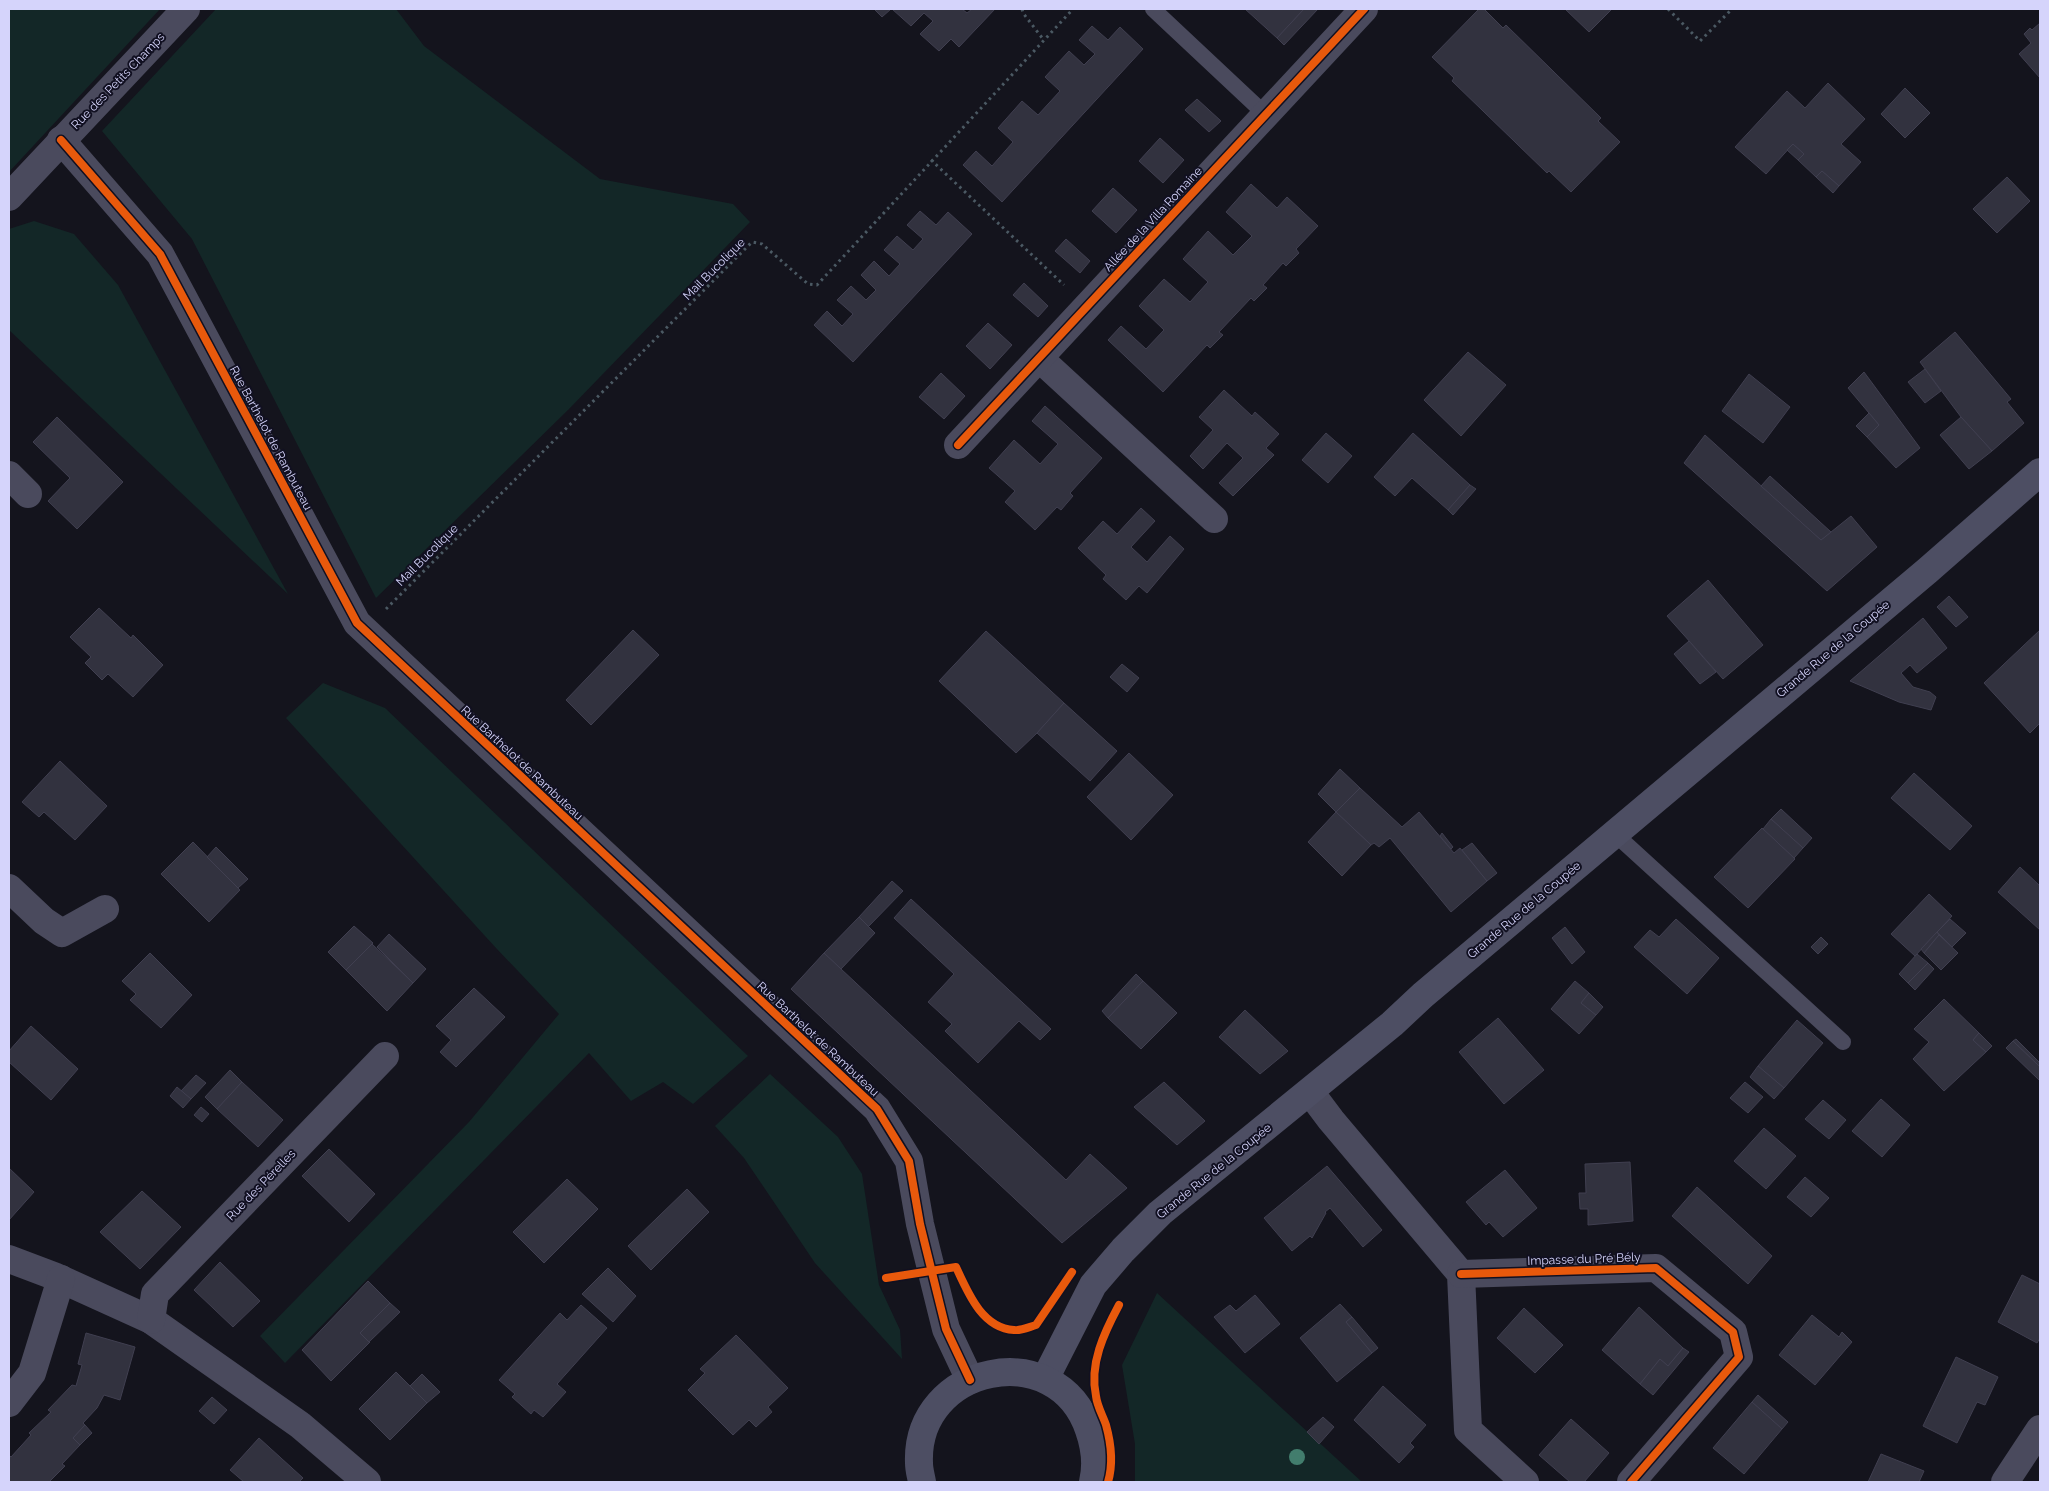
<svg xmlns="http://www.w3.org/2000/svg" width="2049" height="1491" font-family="Raleway,sans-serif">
  <rect width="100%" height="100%" fill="#14141d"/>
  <g fill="#132727">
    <path d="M9,9H160L9,172Z"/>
    <path d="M216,9H396L424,46L600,179L733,204L750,222L569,409L376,598L192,239L102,131Z"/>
    <path d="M34,221L74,234L118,285L288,594L9,330V229Z"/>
    <path d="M323,683L385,708L748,1056L693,1104L663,1082L631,1101L589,1053L285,1363L260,1336L469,1122L559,1014L496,948L286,718Z"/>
    <path d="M770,1074L838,1137L862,1174L879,1285L900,1330L902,1359L815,1263L744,1158L715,1126Z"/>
    <path d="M1157,1293L1362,1482H1135V1444L1122,1365Z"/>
  </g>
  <g fill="#32323f" stroke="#403f50">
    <path d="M874,9H891L882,17Z"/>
    <path d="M892,9H962L967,13L972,9H995L959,47L951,39L939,51L920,34L933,21L924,13L911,26Z"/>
    <path d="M1245,9H1304L1277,38Z"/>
    <path d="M1304,9H1318L1284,45L1277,38Z"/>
    <path d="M1479,9H1484L1503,28L1506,25L1601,118L1598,121L1620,142L1571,192L1549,171L1547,173L1452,81L1454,78L1432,57Z"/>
    <path d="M1565,9H1612L1589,32Z"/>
    <path d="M2040,23V78L2019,54L2031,43L2024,34L2030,28L2032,30Z"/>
    <path d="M1092,26L1108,40L1120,27L1143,49L1002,202L963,165L976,151L992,166L1013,142L998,128L1022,101L1038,115L1060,91L1045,77L1069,51L1084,65L1095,54L1079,40Z"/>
    <path d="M1828,83L1865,119L1841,144L1861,162L1839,186L1822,171L1816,177L1798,160L1804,154L1793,144L1766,174L1735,147L1787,91L1805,108Z"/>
    <path d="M1905,88L1930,113L1905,138L1881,114Z"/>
    <path d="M1197,99L1221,121L1209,132L1185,110Z"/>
    <path d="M1160,138L1184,160L1163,183L1139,161Z"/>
    <path d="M1793,144L1804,154L1798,160L1787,150Z"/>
    <path d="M1822,171L1839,186L1833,193L1816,177Z"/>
    <path d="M2007,177L2030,201L1997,233L1973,209Z"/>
    <path d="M1251,184L1277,208L1287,197L1318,226L1296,249L1299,253L1286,266L1283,263L1263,285L1267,288L1254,301L1251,298L1219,332L1223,335L1210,348L1207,345L1163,392L1108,340L1121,326L1146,349L1164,330L1139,306L1164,279L1190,302L1208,282L1183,259L1208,231L1233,255L1252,236L1226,212Z"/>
    <path d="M1113,188L1137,210L1116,233L1092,211Z"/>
    <path d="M920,211L936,225L948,212L972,234L853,362L814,325L827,311L842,326L853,314L837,300L851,286L866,300L876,290L861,275L874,261L889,276L900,264L884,250L897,236L913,250L923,239L907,225Z"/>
    <path d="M1066,239L1090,261L1080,273L1055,251Z"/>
    <path d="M1024,283L1048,306L1038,317L1013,295Z"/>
    <path d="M988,323L1012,345L990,369L966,346Z"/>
    <path d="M1955,332L2011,399L2007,402L2024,423L1992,451L1961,417L1920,362Z"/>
    <path d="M1468,352L1506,385L1461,436L1424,400Z"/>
    <path d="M1925,369L1941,391L1925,403L1908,382Z"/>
    <path d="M1864,372L1920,448L1896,468L1867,437L1879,425L1848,388Z"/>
    <path d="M941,373L965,396L944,419L919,397Z"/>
    <path d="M1749,374L1790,407L1763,443L1722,411Z"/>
    <path d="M1224,390L1252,416L1255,412L1279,434L1266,448L1274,455L1233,496L1219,483L1243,458L1227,443L1203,469L1190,456L1213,430L1199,417Z"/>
    <path d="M1045,406L1102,458L1070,493L1073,496L1061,510L1057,507L1035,530L1005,502L1015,491L989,468L1014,440L1040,464L1058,444L1032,421Z"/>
    <path d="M1869,413L1879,425L1867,437L1856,426Z"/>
    <path d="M57,417L123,482L77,529L48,501L70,478L33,442Z"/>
    <path d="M1961,417L1992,451L1969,469L1940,435Z"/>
    <path d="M1326,433L1352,456L1328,483L1302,460Z"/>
    <path d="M1413,433L1470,485L1448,510L1412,478L1395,496L1374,477Z"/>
    <path d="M1705,435L1821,540L1851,516L1877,547L1827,591L1684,463Z"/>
    <path d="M1770,476L1831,532L1821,540L1761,486Z"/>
    <path d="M1470,485L1476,489L1453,515L1448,510Z"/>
    <path d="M1141,508L1155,521L1131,547L1147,562L1170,536L1184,549L1147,593L1139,586L1126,600L1103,579L1106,575L1078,548L1103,521L1117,534Z"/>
    <path d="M1708,580L1763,645L1723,679L1667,616Z"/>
    <path d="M1949,596L1968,617L1956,627L1937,607Z"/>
    <path d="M99,608L131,638L133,635L163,665L133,697L108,674L102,680L85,663L91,657L70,637Z"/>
    <path d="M1923,618L1947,648L1917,673L1910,665L1901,673L1913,687L1930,692L1936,697L1931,710L1899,702L1850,681Z"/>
    <path d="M633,630L659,655L591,725L566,700Z"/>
    <path d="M2040,630V723L2030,733L1984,683Z"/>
    <path d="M986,631L1064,703L1037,733L1016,753L939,681Z"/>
    <path d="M1689,641L1716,672L1700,684L1674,654Z"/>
    <path d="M1122,664L1139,678L1127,692L1110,677Z"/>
    <path d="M1064,703L1117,751L1090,781L1037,733Z"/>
    <path d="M1129,753L1173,795L1131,840L1087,797Z"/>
    <path d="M60,761L107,806L75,840L44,812L39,817L22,802Z"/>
    <path d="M1340,769L1360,788L1336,812L1318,794Z"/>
    <path d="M1914,773L1972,826L1950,850L1891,798Z"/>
    <path d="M1360,788L1402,827L1419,812L1454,853L1460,848L1487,881L1451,912L1390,838L1379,847L1374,843L1371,845L1336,812Z"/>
    <path d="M1781,809L1812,838L1803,848L1771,819Z"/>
    <path d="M1336,812L1371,845L1342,876L1308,842Z"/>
    <path d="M1771,819L1803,848L1794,858L1763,829Z"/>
    <path d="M1762,828L1795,859L1748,908L1714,877Z"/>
    <path d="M1442,833L1453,847L1451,849L1440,836Z"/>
    <path d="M193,842L240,890L209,922L161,874Z"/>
    <path d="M1472,843L1497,873L1487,881L1462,850Z"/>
    <path d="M216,847L248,879L238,888L207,857Z"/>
    <path d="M2020,867L2040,886V930L1998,892Z"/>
    <path d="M892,881L903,891L868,927L859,917Z"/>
    <path d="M1929,894L1952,916L1915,956L1891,934Z"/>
    <path d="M911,899L1051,1029L1040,1040L1019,1021L978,1063L945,1031L952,1024L928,1002L954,974L894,918Z"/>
    <path d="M859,917L875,933L841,969L824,953Z"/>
    <path d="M1676,919L1719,958L1687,994L1634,947L1650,930L1659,937Z"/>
    <path d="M1950,919L1966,933L1952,947L1937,932Z"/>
    <path d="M354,926L373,943L346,970L328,952Z"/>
    <path d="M1565,927L1585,952L1572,964L1552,938Z"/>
    <path d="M1937,932L1939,935L1937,937L1924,953L1921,949Z"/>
    <path d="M389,934L426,969L413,983L377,947Z"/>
    <path d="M1939,935L1958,953L1941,970L1924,953Z"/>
    <path d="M1821,937L1828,944L1818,954L1811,947Z"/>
    <path d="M372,944L413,983L387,1011L346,970Z"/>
    <path d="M150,953L192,995L161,1028L130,1000L136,994L122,981Z"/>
    <path d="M824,953L1066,1180L1090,1154L1127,1188L1062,1243L791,989Z"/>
    <path d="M1917,954L1928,963L1908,983L1899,974Z"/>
    <path d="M1928,963L1934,969L1915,990L1908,983Z"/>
    <path d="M1136,974L1143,981L1108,1018L1102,1011Z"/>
    <path d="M1143,981L1177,1013L1141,1049L1108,1018Z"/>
    <path d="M1575,981L1589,993L1581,1003L1596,1015L1579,1034L1551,1009Z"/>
    <path d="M474,988L505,1017L456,1067L440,1052L451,1040L436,1026Z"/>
    <path d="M1589,993L1603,1007L1596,1015L1581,1003Z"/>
    <path d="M1944,999L1979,1033L1973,1040L1986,1052L1944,1091L1913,1059L1929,1042L1914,1029Z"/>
    <path d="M1245,1010L1288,1051L1260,1074L1219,1037Z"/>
    <path d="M1498,1018L1544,1070L1504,1104L1459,1052Z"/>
    <path d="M1797,1020L1823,1043L1784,1088L1758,1066Z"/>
    <path d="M31,1026L78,1069L51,1100L9,1062V1051Z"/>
    <path d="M1979,1033L1992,1046L1986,1052L1973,1040Z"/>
    <path d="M2016,1039L2040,1063V1067L2013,1041Z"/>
    <path d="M2013,1041L2040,1067V1081L2006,1048Z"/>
    <path d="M1758,1066L1784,1088L1774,1099L1750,1077Z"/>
    <path d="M230,1070L242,1082L217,1109L205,1097Z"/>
    <path d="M196,1075L206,1083L191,1099L181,1091Z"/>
    <path d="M242,1082L283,1120L258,1147L217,1109Z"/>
    <path d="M1164,1082L1205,1121L1177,1145L1134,1107Z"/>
    <path d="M1745,1082L1763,1097L1748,1113L1730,1098Z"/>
    <path d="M177,1087L191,1099L183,1108L170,1096Z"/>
    <path d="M1881,1099L1910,1125L1882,1157L1852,1131Z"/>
    <path d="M1823,1100L1846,1120L1829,1139L1805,1119Z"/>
    <path d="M201,1107L209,1114L202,1122L194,1115Z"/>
    <path d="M1764,1128L1796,1156L1766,1189L1734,1161Z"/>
    <path d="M329,1149L375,1194L349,1222L302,1176Z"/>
    <path d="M1630,1162L1633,1221L1588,1225V1209H1580L1579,1193H1586L1585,1164Z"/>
    <path d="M1327,1166L1382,1230L1363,1247L1330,1208L1325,1212L1326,1213L1312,1238L1310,1236L1292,1251L1264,1218Z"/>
    <path d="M9,1168L34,1192L9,1220Z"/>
    <path d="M1505,1170L1537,1208L1503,1237L1489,1222L1486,1225L1466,1202Z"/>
    <path d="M1805,1177L1829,1198L1811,1217L1787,1197Z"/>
    <path d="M567,1179L598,1209L544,1263L513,1232Z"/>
    <path d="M1697,1187L1772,1256L1748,1284L1672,1216Z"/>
    <path d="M687,1189L709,1212L651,1270L628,1246Z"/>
    <path d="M142,1191L181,1227L140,1269L100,1232Z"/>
    <path d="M220,1262L260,1301L233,1327L194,1290Z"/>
    <path d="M608,1268L636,1296L613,1322L582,1294Z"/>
    <path d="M2022,1275L2040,1284V1338L2037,1343L1998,1322Z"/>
    <path d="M368,1281L390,1303L360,1333L370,1342L331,1381L302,1350Z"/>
    <path d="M1255,1295L1280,1324L1245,1353L1214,1317L1230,1305L1236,1311Z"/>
    <path d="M390,1303L400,1312L369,1342L360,1333Z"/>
    <path d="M1340,1304L1352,1317L1346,1322L1372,1353L1337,1382L1300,1338Z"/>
    <path d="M581,1305L607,1328L557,1384L566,1392L543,1417L534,1410L531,1414L512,1397L515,1394L499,1380L560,1313L567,1320Z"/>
    <path d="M1639,1307L1683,1348L1668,1366L1660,1359L1640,1384L1602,1350Z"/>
    <path d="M1524,1308L1563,1345L1535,1373L1497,1338Z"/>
    <path d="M1812,1315L1839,1337L1842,1332L1852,1342L1815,1385L1779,1355Z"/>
    <path d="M1352,1317L1378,1348L1372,1353L1346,1322Z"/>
    <path d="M86,1333L135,1347L120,1400L104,1395L97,1408L83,1423L85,1425L73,1438L80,1445L62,1464L65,1466L49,1482H9V1455L11,1457L31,1435L29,1433L51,1412L48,1410L72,1385L76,1386L82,1365L78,1364Z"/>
    <path d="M736,1335L788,1388L768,1407L772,1412L756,1427L749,1420L733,1435L688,1390L705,1373L700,1369Z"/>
    <path d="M1683,1348L1689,1352L1653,1395L1640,1384L1660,1359L1668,1366Z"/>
    <path d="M1956,1357L1998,1377L1985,1405L1977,1402L1957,1443L1923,1426Z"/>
    <path d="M396,1372L427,1403L390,1440L359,1409Z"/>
    <path d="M422,1374L440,1392L427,1403L410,1386Z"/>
    <path d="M1383,1386L1426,1425L1410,1443L1414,1447L1399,1463L1354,1420Z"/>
    <path d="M1758,1395L1788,1422L1782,1429L1752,1402Z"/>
    <path d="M212,1397L227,1410L214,1424L199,1411Z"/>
    <path d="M1752,1402L1782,1429L1744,1474L1713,1448Z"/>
    <path d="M1323,1417L1334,1427L1319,1444L1307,1432Z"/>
    <path d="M1571,1419L1609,1453L1584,1482H1570L1539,1455Z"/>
    <path d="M85,1425L92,1433L80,1445L73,1438Z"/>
    <path d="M259,1438L303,1478L299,1482H244L230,1470Z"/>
    <path d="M1881,1454L1924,1471L1919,1482H1868Z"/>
  </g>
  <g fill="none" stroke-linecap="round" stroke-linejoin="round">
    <g stroke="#4b5963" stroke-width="3" stroke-dasharray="2.5 4" stroke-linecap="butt">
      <path d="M1022,9L1023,13L1043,39"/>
      <path d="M1668,9L1700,41L1732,9"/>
      <path d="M931,160L1064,285"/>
      <path d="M386,609L752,242L762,244L808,284L817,285L1073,9"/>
    </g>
    <g stroke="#4a4a5d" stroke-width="16">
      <path d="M1153,9L1266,115"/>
      <path d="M1615,834L1843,1042"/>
    </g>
    <g stroke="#4a4a5d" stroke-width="28">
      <path d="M61,140L160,254L357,623L877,1109L909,1161L920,1224L946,1329L970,1380"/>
      <path d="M9,197L186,9"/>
      <path d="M1039,358L1214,519"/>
      <path d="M958,445L1364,9"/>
      <path d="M9,475L28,494"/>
      <path d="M9,888L44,921L62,933L105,909"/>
      <path d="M1310,1092L1331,1120L1461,1274L1468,1430L1525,1482"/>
      <path d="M9,1259L54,1276L151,1320L300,1425L367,1482"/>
      <path d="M1461,1274L1656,1268L1733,1332L1739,1357L1631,1482"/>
      <path d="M151,1320L155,1294L385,1056"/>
      <path d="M9,1403L32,1373L61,1279"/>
      <path d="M2005,1482L2040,1429"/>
    </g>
    <g stroke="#4d4e63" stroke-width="28">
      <path d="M1045,1379L1093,1285L1123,1250L1160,1213L1392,1024L1423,995L1927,571L2040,472"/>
      <path d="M922,1482C921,1476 919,1470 919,1463C915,1365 1057,1335 1089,1430C1095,1447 1097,1465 1093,1482"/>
    </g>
    <g stroke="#111021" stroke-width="11">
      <g id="cycleway">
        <path d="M61,140L160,254L357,623L877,1109L909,1161L920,1224L946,1329L970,1380"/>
        <path d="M958,445L1364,9"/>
        <path d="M1461,1274L1656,1268L1733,1332L1739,1357L1631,1482"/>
        <path d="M886,1278L956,1267C968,1293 982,1328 1014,1330C1021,1331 1029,1327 1036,1325L1072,1272"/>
        <path d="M1108,1482C1113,1465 1111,1443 1106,1425C1103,1416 1097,1406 1096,1396C1089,1364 1104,1333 1119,1305"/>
      </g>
    </g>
    <use href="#cycleway" stroke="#e8590c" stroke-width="8"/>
  </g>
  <circle fill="#427d6d" cx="1297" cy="1457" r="8"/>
  <g text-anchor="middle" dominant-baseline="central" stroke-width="4" stroke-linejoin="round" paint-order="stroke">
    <g font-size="12" fill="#d5d4fb" stroke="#111021">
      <text transform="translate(118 81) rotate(-46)">Rue des Petits Champs</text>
      <text transform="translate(1153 219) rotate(-47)">Allée de la Villa Romaine</text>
      <text transform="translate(714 269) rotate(-45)">Mail Bucolique</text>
      <text transform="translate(271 438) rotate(62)">Rue Barthelot de Rambuteau</text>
      <text transform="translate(427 555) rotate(-45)">Mail Bucolique</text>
      <text transform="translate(1833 649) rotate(-40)">Grande Rue de la Coupée</text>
      <text transform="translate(522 763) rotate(43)">Rue Barthelot de Rambuteau</text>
      <text transform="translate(1524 910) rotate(-40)">Grande Rue de la Coupée</text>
      <text transform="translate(818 1039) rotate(43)">Rue Barthelot de Rambuteau</text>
      <text transform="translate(1214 1171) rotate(-39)">Grande Rue de la Coupée</text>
      <text transform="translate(261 1185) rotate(-46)">Rue des Pérelles</text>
      <text transform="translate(1584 1259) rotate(-2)">Impasse du Pré Bély</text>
    </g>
  </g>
  <rect width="2049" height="1491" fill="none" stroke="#d5d4fb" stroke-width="20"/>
</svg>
